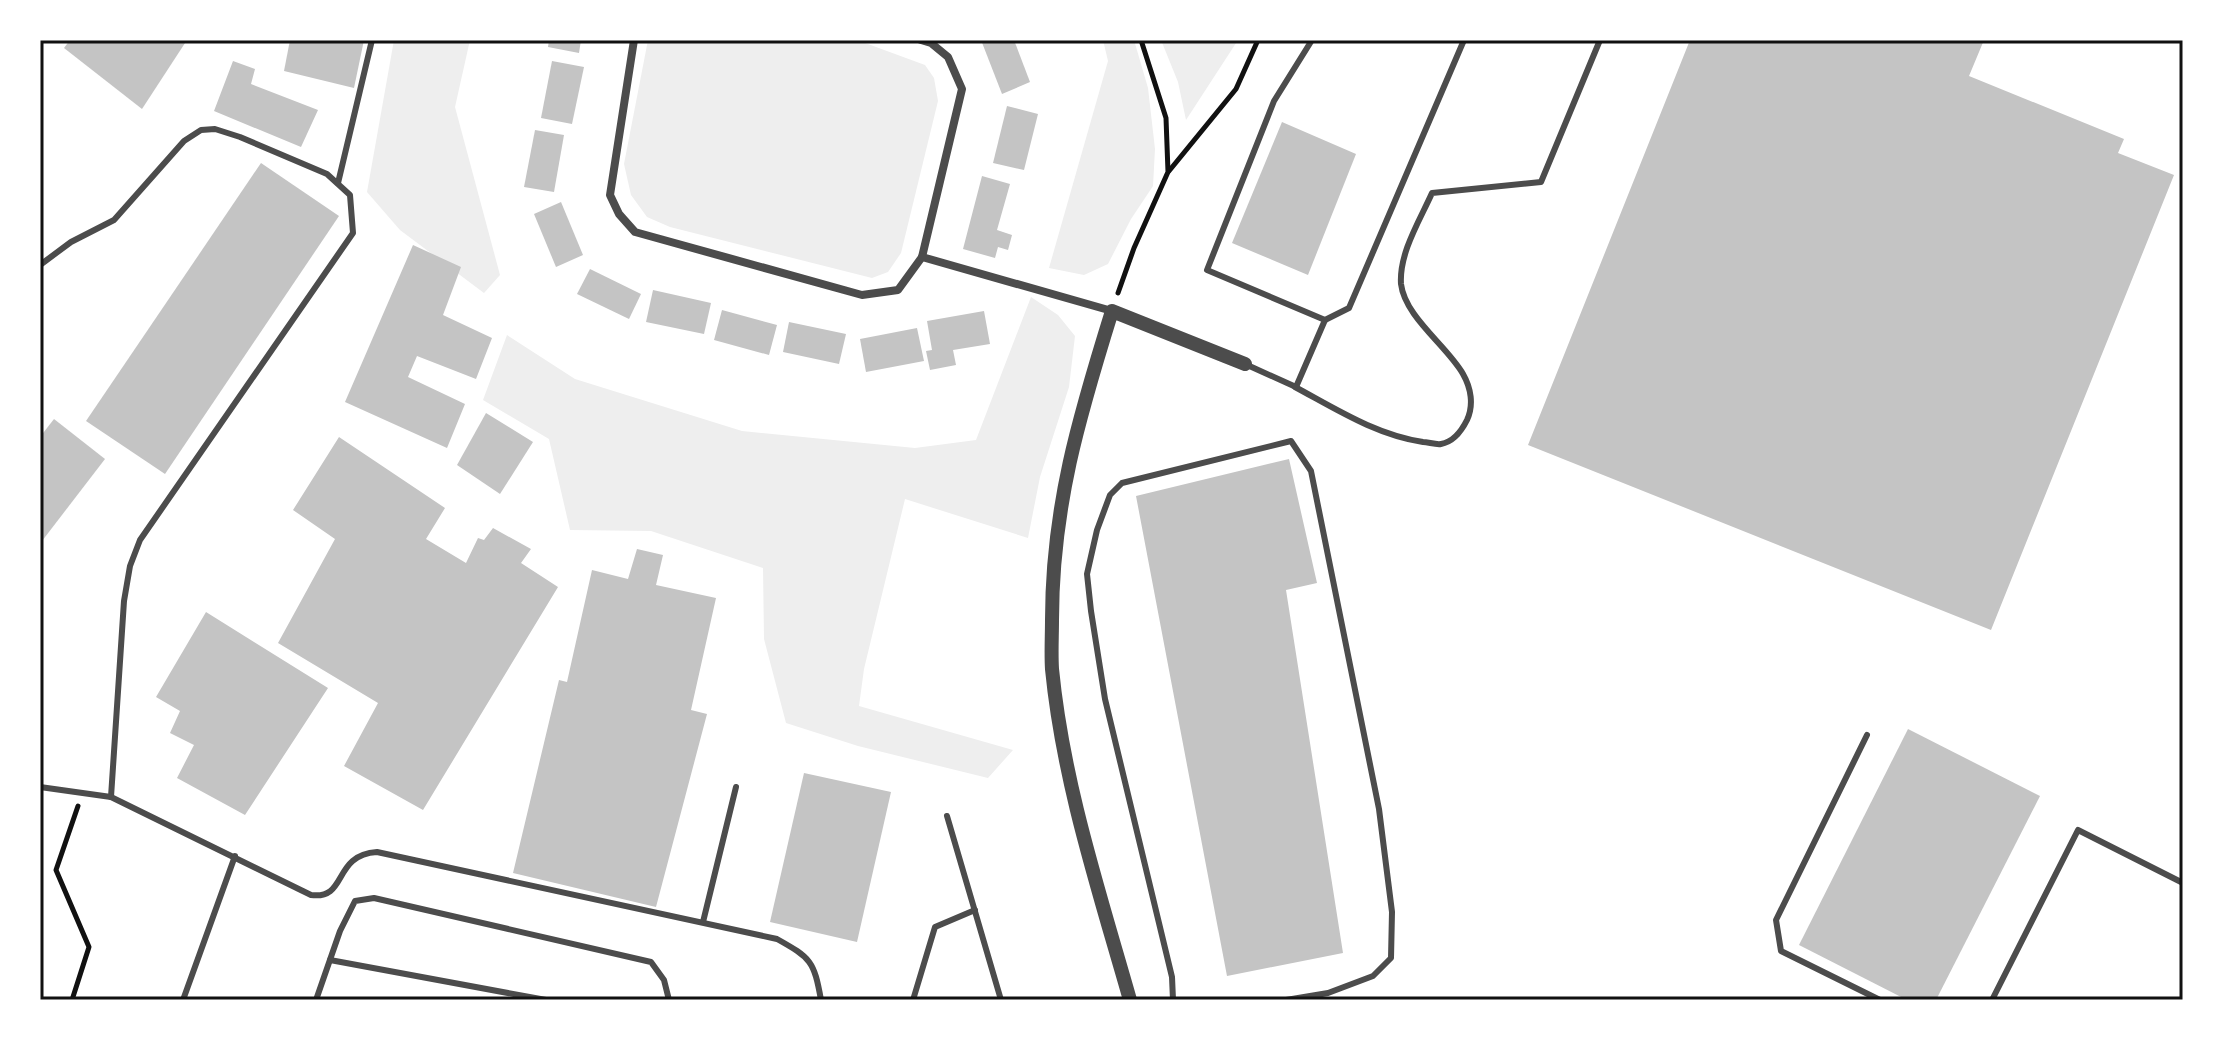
<svg xmlns="http://www.w3.org/2000/svg" width="2223" height="1040" font-family="Ubuntu,sans-serif">
  <rect width="100%" height="100%" fill="#fff"/>
  <g fill="#eee">
    <path d="M394,40H470L455,107L500,275L484,293L400,230L367,192Z"/>
    <path d="M648,40H857L925,65L934,78L938,101L901,253L888,272L872,278L670,227L647,217L631,195L624,164Z"/>
    <path d="M1103,40H1134L1148,88L1155,149L1153,186L1131,219L1108,264L1084,275L1049,268L1108,61Z"/>
    <path d="M1161,40H1238L1186,120L1178,82Z"/>
    <path d="M1031,297L1058,315L1075,336L1069,387L1040,477L1028,538L905,499L864,669L859,706L1013,750L988,778L858,746L786,723L764,639L763,568L651,531L570,530L549,439L483,400L507,335L575,379L742,431L915,448L976,440Z"/>
  </g>
  <g fill="#c4c4c4">
    <path d="M70,40H187L142,109L64,48Z"/>
    <path d="M290,40H364L354,88L284,71Z"/>
    <path d="M549,40H581L579,53L548,47Z"/>
    <path d="M981,40H1014L1030,82L1002,94Z"/>
    <path d="M1690,40H1984L1969,76L2124,139L2118,153L2174,175L1991,630L1528,445Z"/>
    <path d="M233,61L255,69L251,84L318,110L301,147L214,111Z"/>
    <path d="M552,61L584,67L572,124L541,118Z"/>
    <path d="M1007,106L1038,114L1024,170L993,163Z"/>
    <path d="M1282,122L1356,154L1308,275L1232,243Z"/>
    <path d="M535,130L564,135L554,192L524,187Z"/>
    <path d="M261,163L339,216L165,474L86,421Z"/>
    <path d="M982,176L1010,184L997,230L1012,235L1008,250L998,247L995,258L963,249Z"/>
    <path d="M561,202L583,255L556,267L534,214Z"/>
    <path d="M413,245L461,267L443,315L492,338L476,379L417,356L408,377L465,404L447,448L345,402Z"/>
    <path d="M590,269L641,294L629,319L577,294Z"/>
    <path d="M653,290L711,303L704,334L646,322Z"/>
    <path d="M722,310L777,325L769,355L714,340Z"/>
    <path d="M984,311L990,344L953,350L956,365L930,370L926,351L932,350L927,321Z"/>
    <path d="M789,322L846,334L839,364L783,352Z"/>
    <path d="M917,328L924,361L866,372L860,339Z"/>
    <path d="M486,413L533,442L500,494L457,465Z"/>
    <path d="M54,419L105,459L42,541L40,437Z"/>
    <path d="M339,437L445,508L426,539L466,563L478,538L484,540L493,528L531,549L521,563L558,587L423,810L344,766L378,703L278,643L335,539L293,510Z"/>
    <path d="M1289,459L1317,583L1286,590L1343,953L1227,976L1136,496Z"/>
    <path d="M637,549L663,555L656,585L716,598L691,710L707,714L656,907L513,873L559,680L567,682L592,570L628,579Z"/>
    <path d="M206,612L328,688L245,815L177,778L194,745L170,733L180,711L156,697Z"/>
    <path d="M1908,729L2040,796L1936,1000H1907L1799,945Z"/>
    <path d="M804,773L891,792L857,942L770,922Z"/>
  </g>
  <g fill="none" stroke-linecap="round" stroke-linejoin="round">
    <g stroke="#111" stroke-width="5">
      <path d="M1169,171L1236,89L1258,40"/>
      <path d="M1118,293L1134,248L1168,172L1166,118L1141,40"/>
      <path d="M72,1000L89,947L56,870L78,806"/>
    </g>
    <g stroke="#4c4c4c" stroke-width="6">
      <path d="M338,183L372,40"/>
      <path d="M40,265L71,242L114,220L184,141L201,130L215,129L240,137L327,174L350,195L353,233L140,540L130,566L124,601L111,797"/>
      <path d="M1325,320L1349,308L1464,40"/>
      <path d="M1245,364L1296,387L1325,320L1207,270L1274,101L1312,40"/>
      <path d="M1295,387C1336,409 1376,435 1423,442C1428,442 1436,445 1441,444C1453,442 1462,430 1467,420C1474,405 1471,388 1463,374C1447,346 1405,317 1401,284C1399,253 1420,220 1432,193L1541,182L1600,40"/>
      <path d="M1867,735L1776,920L1781,951L1880,1000"/>
      <path d="M40,787L111,797L311,895C348,900 332,855 377,852L777,939C811,958 814,961 821,1000"/>
      <path d="M947,816L1001,1000"/>
      <path d="M703,922L736,787"/>
      <path d="M330,960L546,1000"/>
      <path d="M183,1000L235,856"/>
      <path d="M316,1000L340,931L355,901L374,898L651,962L664,980L669,1000"/>
      <path d="M913,1000L935,927L975,910"/>
      <path d="M1173,1000L1172,977L1105,699L1091,611L1087,574L1097,530L1110,495L1122,483L1291,441L1311,471L1379,809L1392,912L1391,958L1373,976L1328,993L1286,1000"/>
      <path d="M1992,1000L2078,830L2183,883"/>
    </g>
    <g stroke="#4c4c4c" stroke-width="8">
      <path d="M634,40L610,195L619,214L635,232L862,295L898,290L922,257L962,89L948,57L931,43L921,40"/>
      <path d="M922,257L1112,311"/>
    </g>
    <path stroke="#4c4c4c" stroke-width="14" d="M1130,1000C1099,891 1063,782 1052,669C1051,653 1052,636 1052,620C1052,507 1079,417 1112,311L1245,364"/>
  </g>
  <rect width="2223" height="1040" fill="none" stroke="#ffffff" stroke-width="84"/>
  <rect x="42" y="42" width="2139" height="956" fill="none" stroke="#111" stroke-width="3"/>
</svg>
